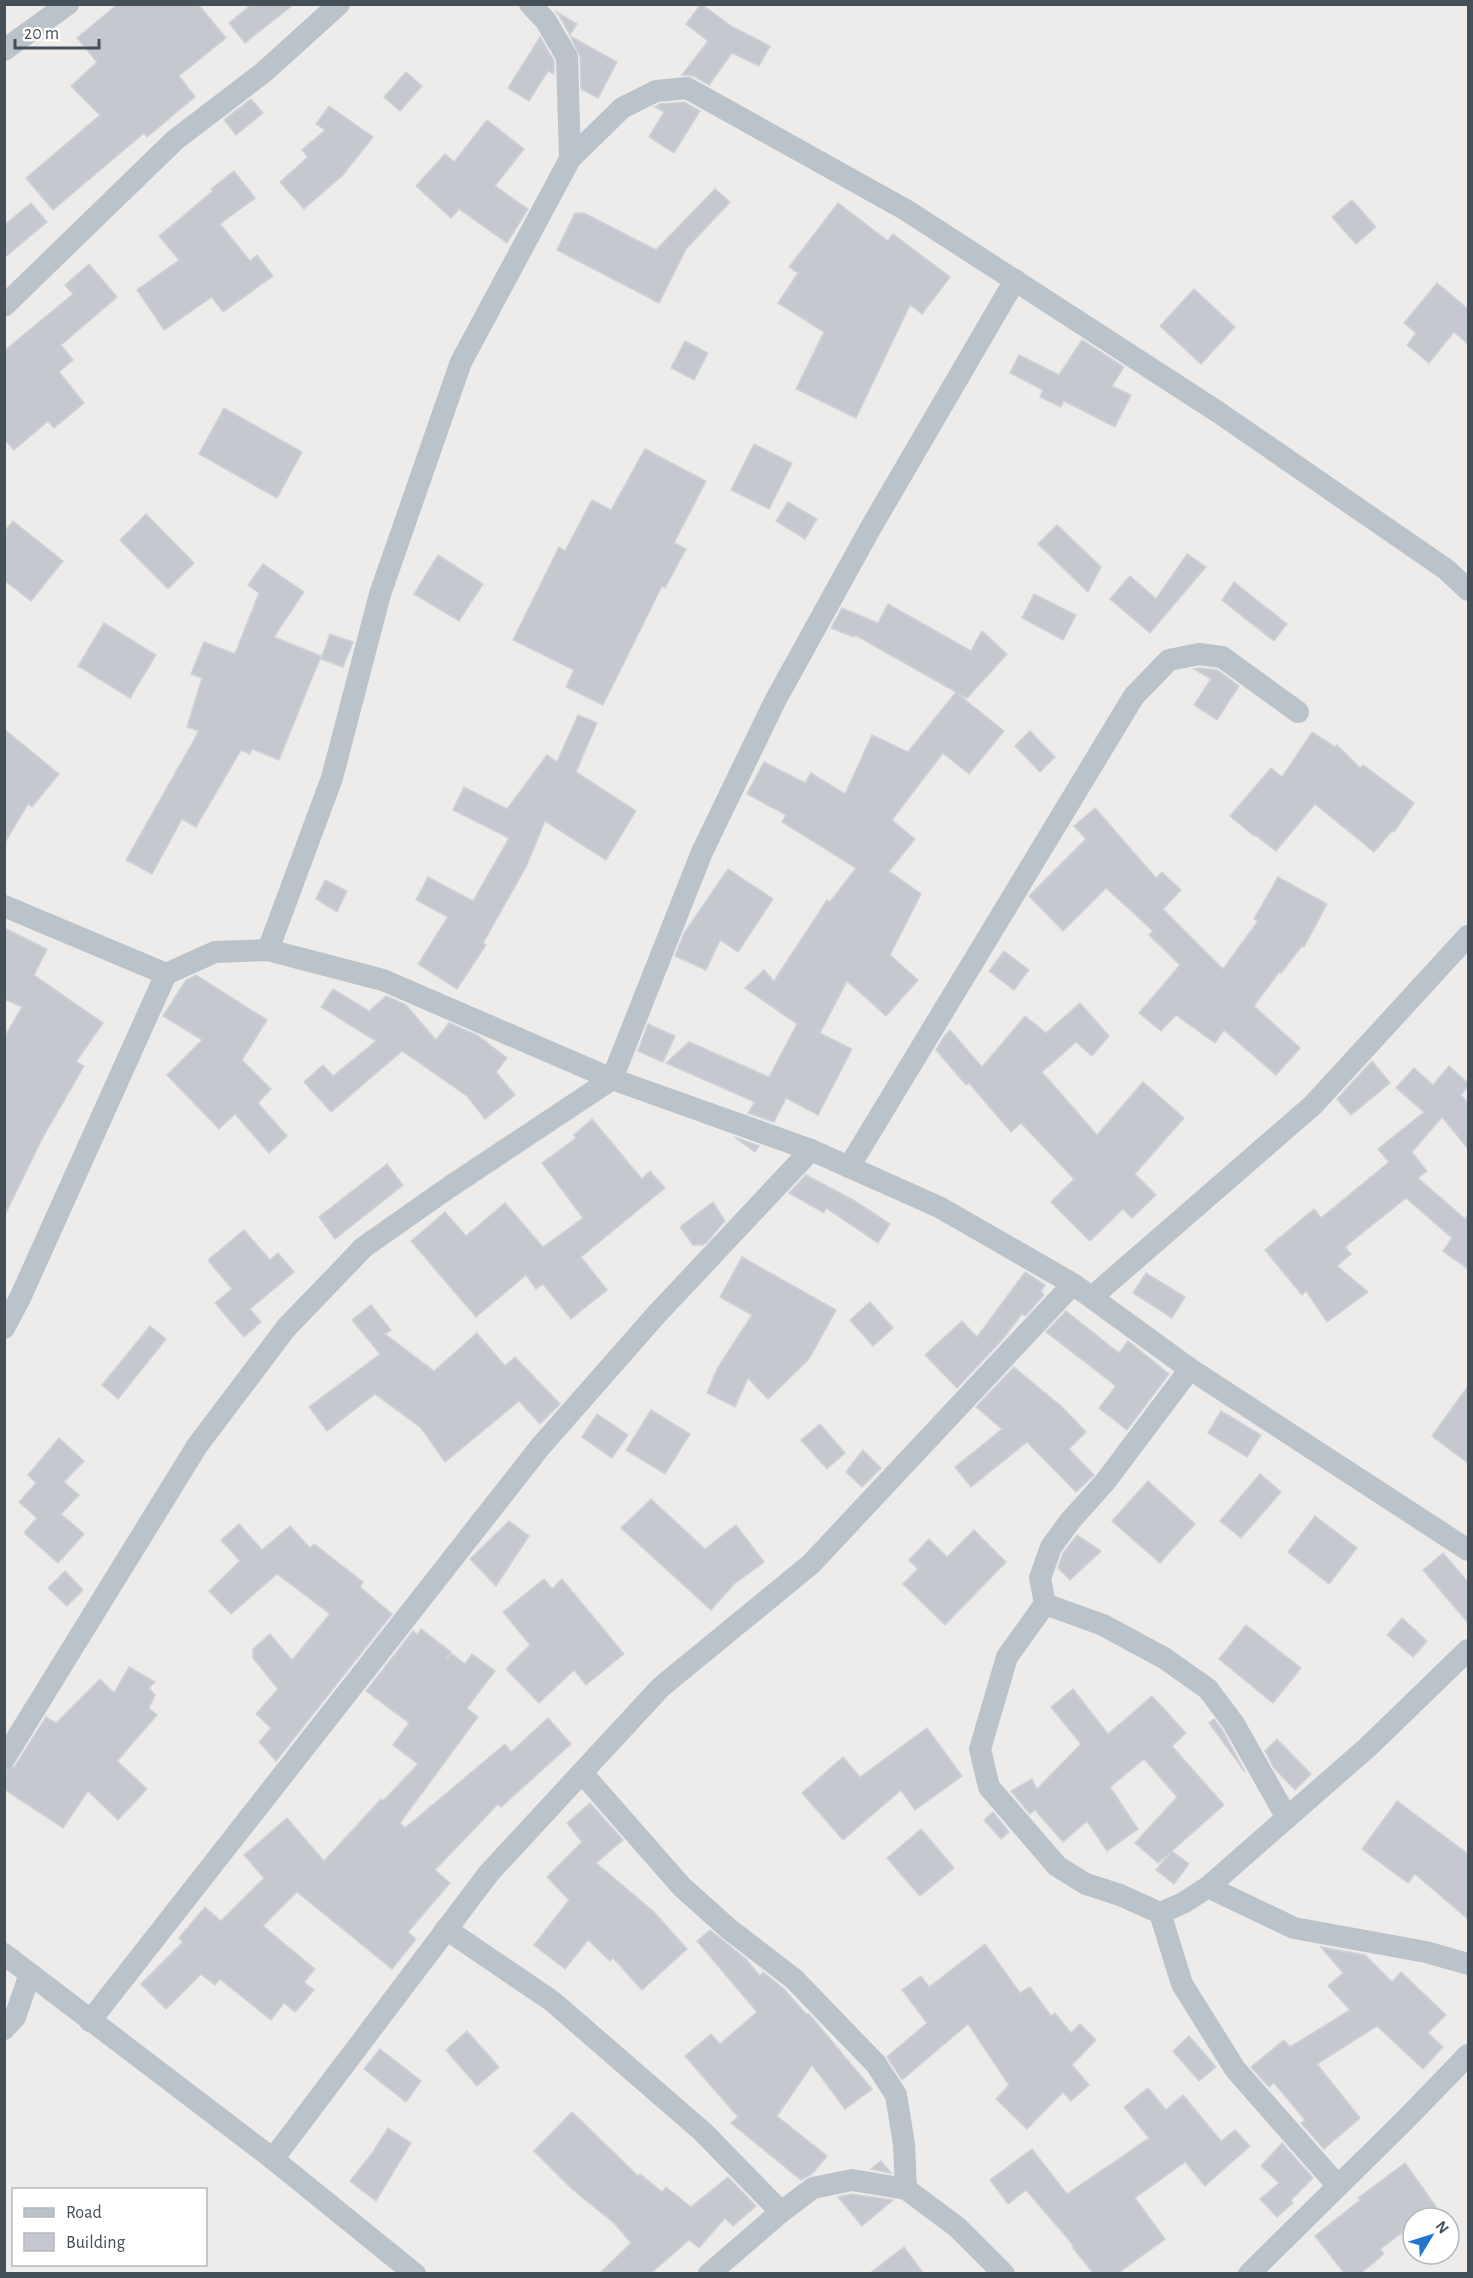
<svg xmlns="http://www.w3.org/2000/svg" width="1473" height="2278" font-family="'Alegreya Sans',sans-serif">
  <rect width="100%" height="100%" fill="#eeebeb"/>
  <g fill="#c5c8ce" stroke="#cfd2d7" stroke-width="1.5">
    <path d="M118,4H198L226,38L179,76L195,97L147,137L144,133L53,210L26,178L100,115L71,86L97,62L77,38Z"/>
    <path d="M252,4H294L245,43L229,23Z"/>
    <path d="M701,4L731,26L770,46L759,66L732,53L709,85L694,76L682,75L708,41L686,24Z"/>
    <path d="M555,11L577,24L570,35L558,14Z"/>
    <path d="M570,36L617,62L598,98L581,89L580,56Z"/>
    <path d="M540,37L554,61V74L548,71L529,101L508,88Z"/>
    <path d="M406,72L422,86L400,111L384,97Z"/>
    <path d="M251,99L263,113L236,135L224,120Z"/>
    <path d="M684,102L700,111L674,153L649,137L664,112L655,107L660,104Z"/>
    <path d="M329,106L373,137L343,175L304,209L280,182L308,157L302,150L325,130L316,124Z"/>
    <path d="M487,120L524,149L495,186L528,209L507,243L459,209L451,218L416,186L445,154L454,162Z"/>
    <path d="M234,171L255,198L220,224L250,261L257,255L273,276L223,312L212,297L164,330L137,290L179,260L159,236L213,191L211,189Z"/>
    <path d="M715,189L730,202L686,249L659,303L557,250L575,213H584L656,250Z"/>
    <path d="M1352,200L1376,227L1356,244L1332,217Z"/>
    <path d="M31,203L47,222L4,258V225Z"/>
    <path d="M838,203L888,241L893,234L950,277L922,314L910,305L856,418L796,389L824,332L778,303L798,273L789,267Z"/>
    <path d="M89,264L117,297L61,345L73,360L59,372L84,403L54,428L48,421L14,450L4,439V351L73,294L65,285Z"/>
    <path d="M1437,283L1468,309V344L1454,332L1429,363L1407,345L1416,333L1404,323Z"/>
    <path d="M1194,289L1235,327L1201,364L1160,326Z"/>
    <path d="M1082,340L1124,367L1112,386L1131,395L1115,427L1064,401L1061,407L1040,397L1043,390L1010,373L1019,355L1059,375Z"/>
    <path d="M685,341L708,353L694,380L671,368Z"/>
    <path d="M224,408L302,452L277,498L199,454Z"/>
    <path d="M754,444L792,463L769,509L731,490Z"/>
    <path d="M645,449L706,481L674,543L686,549L665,588L662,586L603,705L566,687L574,670L513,640L559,547L565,551L592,500L611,510Z"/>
    <path d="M788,502L817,519L805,539L776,521Z"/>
    <path d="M146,514L194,563L168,589L120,540Z"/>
    <path d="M13,521L63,561L31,601L4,580V532Z"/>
    <path d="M1057,525L1101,567L1088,592L1038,544Z"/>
    <path d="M1187,554L1206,567L1150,633L1110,599L1130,576L1156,599Z"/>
    <path d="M438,555L483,584L459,621L414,594Z"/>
    <path d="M263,564L304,592L274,637L321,656L279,760L252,749L250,754L241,750L196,827L182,819L152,874L126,860L199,731L187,727L202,678L191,674L204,642L235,654L259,593L248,585Z"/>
    <path d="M1234,582L1287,624L1274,641L1222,600Z"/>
    <path d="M1034,594L1076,615L1063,640L1022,618Z"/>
    <path d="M888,604L971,651L982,631L1007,654L967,698L958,694L1004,731L969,774L943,753L892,820L915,839L889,871L921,894L890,955L918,980L886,1016L847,981L820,1033L852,1049L818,1115L786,1098L774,1122L748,1113L755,1102L666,1063L689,1042L769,1077L797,1024L745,988L764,970L774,981L827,900L830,902L856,868L782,822L786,815L747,794L764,762L805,783L811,773L845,794L872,735L908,752L956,692L855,635L854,637L831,628L842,608L878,623Z"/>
    <path d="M104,623L156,655L130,698L78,666Z"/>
    <path d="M330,634L353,642L343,667L321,659Z"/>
    <path d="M1199,668L1217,670L1239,686L1217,720L1194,705L1211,679L1194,669Z"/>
    <path d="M578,715L597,723L576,772L636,811L606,860L545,821L526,867L483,943L486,945L457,989L418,964L448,917L416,900L428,877L473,901L509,838L453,810L464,787L507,809L547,755L557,762Z"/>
    <path d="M4,729L59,774L32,807L28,804L4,844Z"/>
    <path d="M1030,731L1055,757L1040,772L1015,746Z"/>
    <path d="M1312,732L1335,747L1337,745L1360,768L1363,765L1414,803L1394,832L1392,831L1374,852L1315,804L1276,851L1255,835L1254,836L1230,816L1271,768L1282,777Z"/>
    <path d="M1095,808L1156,878L1162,872L1181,890L1163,909L1223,969L1258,921L1254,919L1278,877L1327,904L1304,947L1302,946L1281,973L1280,971L1254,1006L1300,1048L1276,1075L1224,1030L1215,1043L1176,1015L1161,1031L1139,1013L1180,965L1149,935L1153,931L1106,888L1063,931L1029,896L1086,839L1074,826Z"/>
    <path d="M728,869L773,899L738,952L720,940L706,970L675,956L684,933Z"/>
    <path d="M325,880L347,891L337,912L316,899Z"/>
    <path d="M4,928L47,949L34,975L103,1023L76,1062L84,1066L42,1139L4,1217V1038L22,1007L4,999Z"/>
    <path d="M1004,951L1029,970L1014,990L989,971Z"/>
    <path d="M196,975L267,1020L242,1060L271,1089L258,1103L287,1136L269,1153L235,1114L219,1129L167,1075L202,1040L163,1016L186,980Z"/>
    <path d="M333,989L369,1011L386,996L406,1005L436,1040L449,1023L477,1035L507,1058L496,1072L515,1095L485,1119L467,1096L402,1051L331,1112L304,1082L323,1065L333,1076L376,1041L321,1007Z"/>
    <path d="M1080,1003L1109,1036L1092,1056L1076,1042L1042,1072L1097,1135L1143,1082L1184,1118L1135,1174L1156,1195L1132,1218L1123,1209L1090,1241L1051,1202L1074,1179L1021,1123L1011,1132L969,1083L966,1085L936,1050L945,1035L950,1030L982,1067L1025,1016L1046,1033Z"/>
    <path d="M648,1024L675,1036L663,1062L638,1051Z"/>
    <path d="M1372,1061L1390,1083L1351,1115L1337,1099Z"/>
    <path d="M1449,1066L1468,1083V1086L1461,1095L1468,1103V1149L1442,1117L1412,1152L1427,1171L1418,1178L1465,1219L1468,1215V1269L1443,1251L1452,1238L1406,1198L1345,1247L1351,1254L1337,1266L1368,1292L1327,1322L1306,1291L1302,1295L1265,1250L1314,1209L1321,1218L1389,1162L1378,1149L1424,1112L1396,1088L1414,1068L1433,1085Z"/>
    <path d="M592,1119L642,1179L650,1171L665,1188L581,1257L607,1290L571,1319L543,1284L536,1289L526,1275L476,1317L411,1241L445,1212L466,1236L505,1203L543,1247L583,1218L542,1163L576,1138L574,1135Z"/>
    <path d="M734,1137L759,1146L755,1152Z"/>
    <path d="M387,1164L403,1185L335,1239L319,1217Z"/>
    <path d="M806,1175L855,1201L890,1224L878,1243L826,1208L824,1213L789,1193Z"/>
    <path d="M713,1202L725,1221L706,1243L702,1245H693L680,1227Z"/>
    <path d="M244,1230L270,1260L278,1253L294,1272L250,1309L261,1322L244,1337L215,1303L232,1289L208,1260Z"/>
    <path d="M742,1257L836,1310L809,1359L768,1399L748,1378L735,1407L707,1393L718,1367L752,1315L720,1297Z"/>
    <path d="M1025,1272L1045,1285L1041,1292L1044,1295L1025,1316L1022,1314L1002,1340L957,1388L925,1355L962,1321L977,1337Z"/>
    <path d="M1146,1273L1185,1297L1172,1318L1133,1293Z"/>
    <path d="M870,1302L893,1328L873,1346L850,1320Z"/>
    <path d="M371,1305L391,1330L385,1334L434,1371L477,1333L505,1366L515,1357L560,1404L540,1424L519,1401L445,1462L421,1428L375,1394L327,1431L309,1407L380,1354L352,1320Z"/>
    <path d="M1066,1311L1119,1353L1128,1341L1169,1374L1127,1430L1099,1408L1116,1386L1046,1332Z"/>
    <path d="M150,1326L166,1339L118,1399L102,1385Z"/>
    <path d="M1014,1367L1062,1407L1086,1432L1069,1449L1094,1475L1076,1492L1027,1442L971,1487L955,1467L1002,1429L976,1407Z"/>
    <path d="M1468,1386V1463L1432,1436Z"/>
    <path d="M651,1410L690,1434L665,1474L626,1450Z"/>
    <path d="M1221,1411L1261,1435L1247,1457L1208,1433Z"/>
    <path d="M597,1414L628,1435L612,1458L582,1437Z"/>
    <path d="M820,1424L845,1453L827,1469L801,1440Z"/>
    <path d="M59,1438L84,1461L64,1482L79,1495L61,1514L84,1534L58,1563L24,1533L37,1518L19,1502L36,1483L28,1475Z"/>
    <path d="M863,1450L881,1468L862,1487L846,1472Z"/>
    <path d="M1260,1474L1281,1492L1241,1538L1220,1521Z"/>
    <path d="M1148,1481L1195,1524L1160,1563L1112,1521Z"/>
    <path d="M651,1499L705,1549L736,1525L764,1562L734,1584L711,1610L621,1528Z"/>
    <path d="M1315,1516L1357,1548L1329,1584L1288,1552Z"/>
    <path d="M509,1521L529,1536L496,1586L470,1559Z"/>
    <path d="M239,1524L262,1550L290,1526L310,1548L314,1544L363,1582L360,1587L392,1614L276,1761L259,1742L271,1728L256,1714L278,1689L253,1658V1649L270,1634L292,1660L330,1614L277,1574L231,1614L209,1591L240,1561L221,1540Z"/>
    <path d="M974,1530L1006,1562L945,1625L903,1584L918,1569L909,1560L929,1539L947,1557Z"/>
    <path d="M1077,1535L1101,1551L1070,1580L1058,1568L1063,1553Z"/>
    <path d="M1443,1553L1468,1582V1623L1423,1570Z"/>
    <path d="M65,1571L83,1590L67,1606L48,1588Z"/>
    <path d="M544,1579L552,1589L562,1579L624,1654L586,1685L574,1670L539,1703L506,1669L530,1645L503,1612Z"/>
    <path d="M1402,1618L1427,1641L1413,1657L1387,1635Z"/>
    <path d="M1246,1625L1301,1668L1273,1703L1219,1659Z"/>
    <path d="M421,1629L451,1652L446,1659L452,1654L465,1664L472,1654L495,1671L467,1708L478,1717L400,1823L405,1828L505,1744L511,1752L548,1718L571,1744L501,1807L498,1804L435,1870L450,1883L408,1932L416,1939L392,1969L297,1892L263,1926L315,1969L304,1982L314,1990L295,2012L284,2003L271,2020L220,1979L215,1985L201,1974L166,2009L141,1984L183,1942L179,1938L205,1907L221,1921L264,1878L244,1855L287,1818L324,1861L381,1799L383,1801L418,1764L393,1745L409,1723L366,1691L413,1631L417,1635Z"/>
    <path d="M129,1667L155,1682L149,1688L155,1695L149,1708L157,1715L117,1761L147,1789L118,1820L88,1791L63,1828L4,1789V1772L15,1766L46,1717L56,1723L100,1679L114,1693Z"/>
    <path d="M1073,1689L1108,1734L1152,1696L1186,1733L1172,1746L1224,1805L1172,1851L1189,1864L1174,1884L1156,1870L1170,1853L1158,1863L1135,1843L1177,1797L1144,1759L1110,1787L1138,1829L1107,1851L1087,1821L1063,1842L1035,1810L1030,1814L1011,1791L1032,1779L1037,1789L1081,1744L1051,1707Z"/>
    <path d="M1214,1719L1223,1731L1245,1772L1209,1723Z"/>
    <path d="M927,1728L962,1776L915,1810L901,1790L843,1840L802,1793L843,1757L860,1777Z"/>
    <path d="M1277,1739L1311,1774L1295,1790L1274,1768L1265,1751Z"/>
    <path d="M1397,1801L1468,1854V1919L1415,1874L1408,1883L1362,1849Z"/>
    <path d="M590,1803L623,1840L596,1863L653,1911L687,1949L642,1990L613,1958L610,1961L588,1940L565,1969L534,1945L569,1900L547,1877L582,1842L567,1823Z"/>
    <path d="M993,1812L1009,1832L1001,1839L984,1820Z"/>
    <path d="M921,1829L954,1868L920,1896L887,1858Z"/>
    <path d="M710,1930L746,1959L760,1976L763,1972L784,1989L806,2014H809L872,2089L845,2109L812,2065L777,2116L827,2156L812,2174L801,2180L731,2123L738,2117L685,2056L711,2034L720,2044L757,2012L697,1941Z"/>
    <path d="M985,1944L1020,1993L1030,1987L1051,2016L1055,2013L1071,2033L1080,2024L1096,2040L1072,2065L1089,2085L1071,2101L1063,2092L1027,2129L996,2099L1009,2085L968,2024L902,2080L887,2057L927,2023L902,1990L921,1976L929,1987Z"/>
    <path d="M1321,1947L1365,1955L1392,1982L1401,1972L1446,2015L1428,2033L1443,2047L1423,2069L1377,2026L1317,2064L1360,2118L1324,2149L1301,2123L1305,2120L1274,2083L1269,2087L1251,2067L1284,2040L1290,2047L1350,2010L1328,1986L1343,1973Z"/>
    <path d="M467,2031L499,2067L477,2086L446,2050Z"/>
    <path d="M1189,2036L1216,2067L1199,2081L1173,2051Z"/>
    <path d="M380,2049L421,2081L406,2102L364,2069Z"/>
    <path d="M1148,2088L1166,2110L1183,2095L1221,2141L1235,2130L1250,2146L1205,2186L1185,2162L1135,2198L1165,2239L1117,2274H1094L1072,2247L1074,2246L1026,2190L1008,2204L990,2180L1032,2149L1067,2194L1149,2138L1124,2107Z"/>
    <path d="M572,2112L638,2176L640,2174L662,2192L666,2187L691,2207L728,2177L756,2206L733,2226L725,2218L699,2248L689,2240L650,2274H599L631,2243L615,2224L572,2189L534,2151Z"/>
    <path d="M388,2128L411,2143L376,2201L350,2181L373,2152Z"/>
    <path d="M1282,2143L1313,2178L1291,2200L1293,2203L1277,2217L1260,2199L1279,2183L1261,2166Z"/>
    <path d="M881,2161L891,2173L871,2169Z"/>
    <path d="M1405,2163L1437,2208L1423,2218H1413V2225L1380,2249L1384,2254L1360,2274H1345L1315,2236L1360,2200L1358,2198Z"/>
    <path d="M852,2194L893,2200L862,2226L838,2197Z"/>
    <path d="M904,2247L924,2274H869Z"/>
  </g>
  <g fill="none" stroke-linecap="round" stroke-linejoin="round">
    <g stroke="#bac3ca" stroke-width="22">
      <path d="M530,4L546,21L567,57L570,159"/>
      <path d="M4,50L68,4"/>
      <path d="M4,306L175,140L264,72L339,4"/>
      <path d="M4,906L166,974L215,952L268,950L383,980L612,1079L811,1150L939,1207L1073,1284L1190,1369L1468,1550"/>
      <path d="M268,950L332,778L380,594L461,362L570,159L622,108L656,91L687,88L906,210L1218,412L1447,570L1468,590"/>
      <path d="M849,1167L1134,696L1169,660L1199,654L1222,657L1298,712"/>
      <path d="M1092,1297L1313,1105L1468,936"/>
      <path d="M4,1328L20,1298L166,974"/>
      <path d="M1190,1369L1105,1482L1070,1521L1051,1547L1040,1578L1045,1604L1007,1657L980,1749L989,1787L1057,1866L1086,1884L1120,1895L1160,1913L1183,1903L1208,1887L1369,1746L1468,1650"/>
      <path d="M1045,1604L1103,1625L1164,1658L1208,1689L1234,1724L1287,1818"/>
      <path d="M4,1759L197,1446L286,1328L364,1247L448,1188L612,1079L702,852L775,701L870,529L1015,280"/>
      <path d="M582,1773L682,1887L729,1929L794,1979L876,2064L896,2095L904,2144L906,2189"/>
      <path d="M1208,1887L1294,1928L1426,1952L1468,1964"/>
      <path d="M1160,1913L1182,1984L1235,2069L1338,2186"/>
      <path d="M446,1929L552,2001L703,2132L781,2212"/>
      <path d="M4,1954L273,2159L415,2274"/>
      <path d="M90,2021L540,1447L656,1315L811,1150"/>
      <path d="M4,2029L15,2017L30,1974"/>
      <path d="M273,2159L489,1873L661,1687L811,1564L1073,1284"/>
      <path d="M709,2274L781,2212L813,2188L852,2180L906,2189L957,2227L1004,2274"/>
      <path d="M1249,2274L1405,2120L1468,2055"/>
    </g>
  </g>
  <rect width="1473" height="2278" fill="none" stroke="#454f57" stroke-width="12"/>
  <rect x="12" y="2188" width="195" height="78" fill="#ffffff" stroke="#b5b9bc" stroke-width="1.5"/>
  <rect x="24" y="2208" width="30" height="9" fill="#bac3ca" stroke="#b5b9bc" stroke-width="1.5"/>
  <text x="66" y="2218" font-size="18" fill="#454f57">Road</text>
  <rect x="24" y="2233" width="30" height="18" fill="#c5c8ce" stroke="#b5b9bc" stroke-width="1.5"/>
  <text x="66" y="2248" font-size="18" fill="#454f57">Building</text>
  <g transform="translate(1431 2236) rotate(52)"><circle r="28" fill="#ffffff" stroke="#b5b9bc" stroke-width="1.5"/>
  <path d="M0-4.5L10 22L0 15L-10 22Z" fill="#2376d0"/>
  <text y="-9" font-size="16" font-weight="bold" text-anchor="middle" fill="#454f57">N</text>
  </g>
  <path d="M15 39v9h84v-9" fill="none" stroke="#454f57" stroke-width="3"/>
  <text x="24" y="39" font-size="18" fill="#454f57" stroke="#ffffff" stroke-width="4.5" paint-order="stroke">20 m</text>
</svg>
